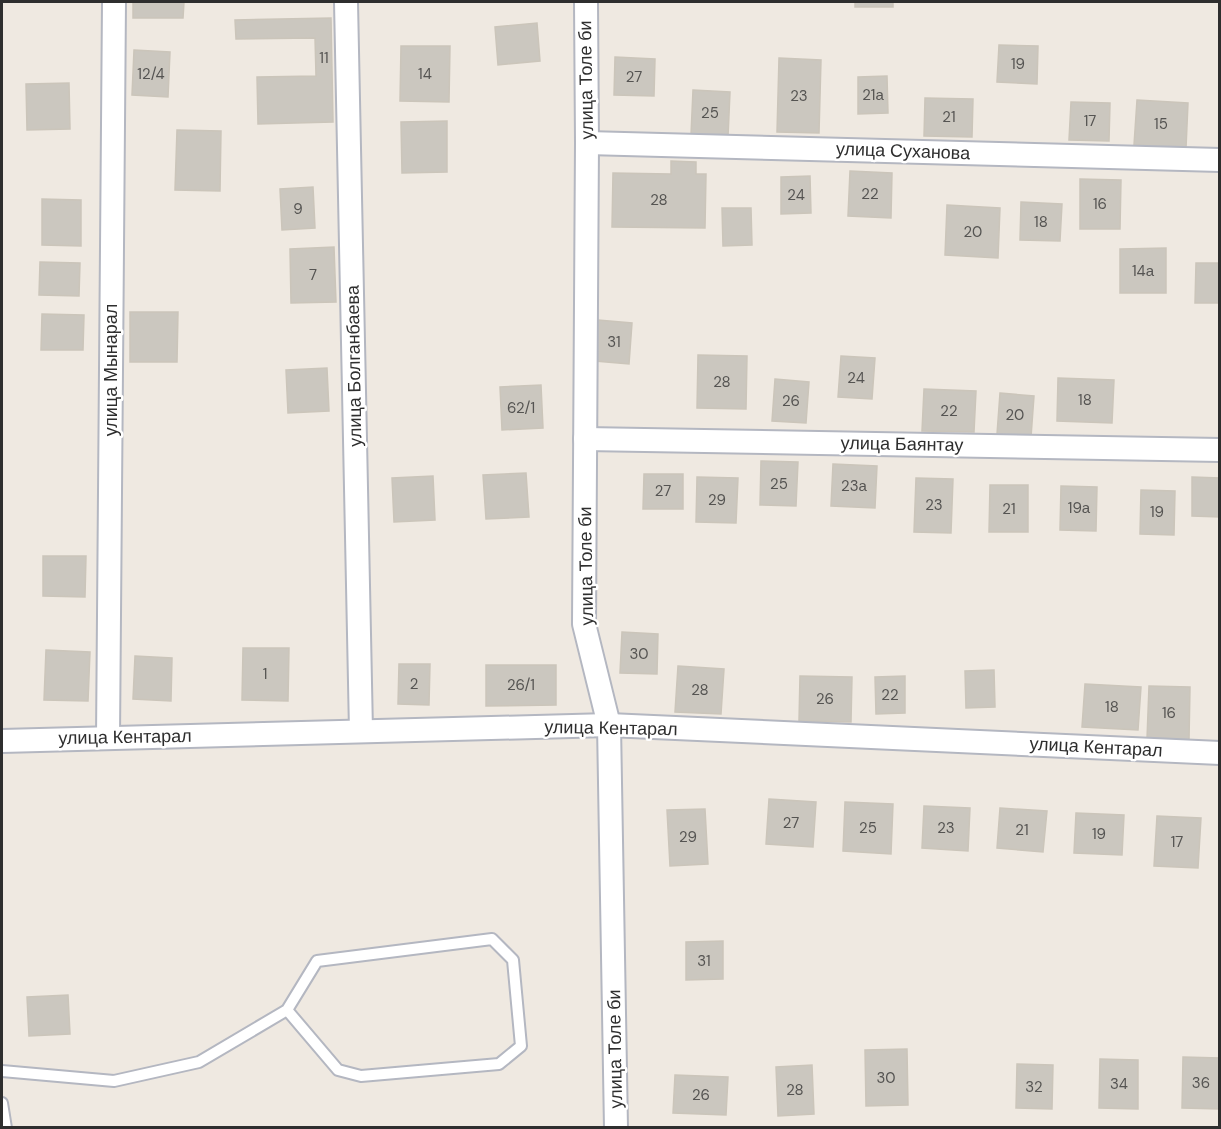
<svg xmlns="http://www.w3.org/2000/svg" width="1221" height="1129" font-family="'DM Sans',sans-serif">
  <rect width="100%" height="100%" fill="#efe9e1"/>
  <g fill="#cbc7bf" stroke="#cbc5ba" stroke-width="1.5">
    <path d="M133,2H184L183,18H133Z"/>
    <rect x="855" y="2" width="38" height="5"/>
    <path d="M331,18L333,122L258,124L257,77L316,76L315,38L236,39L235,20Z"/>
    <path d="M537,23L540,61L498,65L495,27Z"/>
    <path d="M999,45L1038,46L1037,84L997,82Z"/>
    <path d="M401,46H450L449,102L400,101Z"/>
    <path d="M134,50L170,52L168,97L132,95Z"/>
    <path d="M615,57L655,59L654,96L614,95Z"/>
    <path d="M779,58L821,60L819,133L777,132Z"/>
    <path d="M887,76L888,113L858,114V77Z"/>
    <path d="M69,83L70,129L27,130L26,84Z"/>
    <path d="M693,90L730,92L728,137L691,135Z"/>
    <path d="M925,98L973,99L972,137L924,136Z"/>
    <path d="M1137,100L1188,103L1186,148L1134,145Z"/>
    <path d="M1071,102L1110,103L1109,141L1069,140Z"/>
    <path d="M447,121V172L402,173L401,122Z"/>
    <path d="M177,130L221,131L220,191L175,190Z"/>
    <path d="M671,161L696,162V174H706L705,228L612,227L613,173L671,174Z"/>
    <path d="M850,171L892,173L891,218L848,216Z"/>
    <path d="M810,176L811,213L781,214V177Z"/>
    <path d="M1080,179L1121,180L1120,229H1080Z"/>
    <path d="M313,187L315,228L282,230L280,189Z"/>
    <path d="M42,199L81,200V246L42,245Z"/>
    <path d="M1021,202L1062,204L1060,241L1020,240Z"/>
    <path d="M947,205L1000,208L998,258L945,255Z"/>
    <path d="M722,208H751L752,245L723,246Z"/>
    <path d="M334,247L336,302L291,303L290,249Z"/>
    <path d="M1166,248V293H1120V249Z"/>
    <path d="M40,262L80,263L79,296L39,295Z"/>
    <path d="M1196,263H1220V303H1195Z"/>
    <path d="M130,312H178L177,362H130Z"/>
    <path d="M42,314L84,315L83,350H41Z"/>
    <path d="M598,320L632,323L629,364L595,361Z"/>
    <path d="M698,355L747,356L746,409L697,408Z"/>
    <path d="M841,356L875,358L872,399L838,397Z"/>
    <path d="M327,368L329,411L288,413L286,370Z"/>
    <path d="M1058,378L1114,380L1112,423L1057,421Z"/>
    <path d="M775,379L809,382L806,423L772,421Z"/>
    <path d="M541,385L543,428L502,430L500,387Z"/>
    <path d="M924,389L976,391L974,432L922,431Z"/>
    <path d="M1000,393L1034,396L1031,437L997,434Z"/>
    <path d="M761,461L798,462L796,506L760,505Z"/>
    <path d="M833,464L877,466L875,508L831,506Z"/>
    <path d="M526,473L529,517L486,519L483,475Z"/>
    <path d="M644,474H683V509H643Z"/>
    <path d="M433,476L435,520L394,522L392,478Z"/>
    <path d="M697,477L738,478L736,523L696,522Z"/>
    <path d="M1192,477L1220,478V517L1192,516Z"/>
    <path d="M916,478L953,479L951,533L914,532Z"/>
    <path d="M990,485H1028V532H989Z"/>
    <path d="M1061,486L1097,487L1096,531L1060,530Z"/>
    <path d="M1141,490L1175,491L1174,535L1140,534Z"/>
    <path d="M43,556H86L85,597L43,596Z"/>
    <path d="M622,632L658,634L657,674L620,673Z"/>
    <path d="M243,648H289L288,701L242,700Z"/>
    <path d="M46,650L90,652L88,701L44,700Z"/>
    <path d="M135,656L172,658L171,701L133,699Z"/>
    <path d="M399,664H430L429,705L398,704Z"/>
    <path d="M486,665H556V705L486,706Z"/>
    <path d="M678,666L724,669L721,714L675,712Z"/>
    <path d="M994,670L995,707L966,708L965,671Z"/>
    <path d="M800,676L852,677L851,722L799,721Z"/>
    <path d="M905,676V713L876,714L875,677Z"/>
    <path d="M1085,684L1141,687L1138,730L1082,727Z"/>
    <path d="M1149,686L1190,687L1189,740L1147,739Z"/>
    <path d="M769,799L816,802L813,847L766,844Z"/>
    <path d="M845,802L893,804L891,854L843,851Z"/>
    <path d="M924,806L970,808L968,851L922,848Z"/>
    <path d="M1000,808L1047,811L1043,852L997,848Z"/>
    <path d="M705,809L708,864L670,866L667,810Z"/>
    <path d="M1076,813L1124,815L1122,855L1074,853Z"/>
    <path d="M1157,816L1201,818L1198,868L1154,866Z"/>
    <path d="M723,941V979L686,980V942Z"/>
    <path d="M68,995L70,1034L29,1036L27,997Z"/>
    <path d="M907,1049L908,1105L866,1106L865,1050Z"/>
    <path d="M1183,1057L1220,1058V1109L1182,1108Z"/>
    <path d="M1100,1059L1138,1060V1109L1099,1108Z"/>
    <path d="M1017,1064L1053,1065L1052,1109L1016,1108Z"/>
    <path d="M812,1065L814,1114L778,1116L776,1067Z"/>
    <path d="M675,1075L728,1077L726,1115L673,1113Z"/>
  </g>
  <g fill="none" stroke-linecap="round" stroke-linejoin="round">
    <g stroke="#b4b7c1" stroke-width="14">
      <g id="service">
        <path d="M2,1071L114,1081L199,1062L287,1010L317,961L492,939L513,960L521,1046L499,1064L361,1076L338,1070L287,1010"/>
        <path d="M2,1103L6,1128"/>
      </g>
    </g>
    <g stroke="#b4b7c1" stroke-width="26">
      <g id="minor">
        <path d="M346,2L361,731"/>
        <path d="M586,2L587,143L584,624L609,725L616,1128"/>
        <path d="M587,143L1220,160"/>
        <path d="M585,439L1220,450"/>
        <path d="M108,738L114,2"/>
        <path d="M2,741L609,725L1220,753"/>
      </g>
    </g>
    <use href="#service" stroke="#fff" stroke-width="10"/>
    <use href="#minor" stroke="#fff" stroke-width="22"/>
  </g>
  <g text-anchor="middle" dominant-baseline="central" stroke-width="5" stroke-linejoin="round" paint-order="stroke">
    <g font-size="15" fill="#555452">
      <text x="324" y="58">11</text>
      <text x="1018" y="64">19</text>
      <text x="151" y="74">12/4</text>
      <text x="425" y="74">14</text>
      <text x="634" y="77">27</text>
      <text x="873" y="95">21а</text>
      <text x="799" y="96">23</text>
      <text x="710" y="113">25</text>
      <text x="949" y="117">21</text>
      <text x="1090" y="121">17</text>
      <text x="1161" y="124">15</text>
      <text x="870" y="194">22</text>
      <text x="796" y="195">24</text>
      <text x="659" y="200">28</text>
      <text x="1100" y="204">16</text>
      <text x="298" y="209">9</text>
      <text x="1041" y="222">18</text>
      <text x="973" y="232">20</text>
      <text x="1143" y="271">14а</text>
      <text x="313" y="275">7</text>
      <text x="614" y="342">31</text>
      <text x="856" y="378">24</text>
      <text x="722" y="382">28</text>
      <text x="1085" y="400">18</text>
      <text x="791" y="401">26</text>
      <text x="521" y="408">62/1</text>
      <text x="949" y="411">22</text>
      <text x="1015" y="415">20</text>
      <text x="779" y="484">25</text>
      <text x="854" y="486">23а</text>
      <text x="663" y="491">27</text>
      <text x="717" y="500">29</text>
      <text x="934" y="505">23</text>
      <text x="1079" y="508">19а</text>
      <text x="1009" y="509">21</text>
      <text x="1157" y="512">19</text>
      <text x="639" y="654">30</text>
      <text x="265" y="674">1</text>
      <text x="414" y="684">2</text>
      <text x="521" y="685">26/1</text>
      <text x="700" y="690">28</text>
      <text x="890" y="695">22</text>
      <text x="825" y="699">26</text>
      <text x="1112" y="707">18</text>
      <text x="1169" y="713">16</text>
      <text x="791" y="823">27</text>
      <text x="868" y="828">25</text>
      <text x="946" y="828">23</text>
      <text x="1022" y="830">21</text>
      <text x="1099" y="834">19</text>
      <text x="688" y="837">29</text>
      <text x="1177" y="842">17</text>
      <text x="704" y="961">31</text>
      <text x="886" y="1078">30</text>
      <text x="1201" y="1083">36</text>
      <text x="1119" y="1084">34</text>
      <text x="1034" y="1087">32</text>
      <text x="795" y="1090">28</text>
      <text x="701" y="1095">26</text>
    </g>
    <g font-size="18" fill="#2e2e2e" stroke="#fff">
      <text transform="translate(586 80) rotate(-91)">улица Толе би</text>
      <text transform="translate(903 151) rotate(2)">улица Суханова</text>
      <text transform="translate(354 366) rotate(-91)">улица Болганбаева</text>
      <text transform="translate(111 370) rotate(-90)">улица Мынарал</text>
      <text transform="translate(902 444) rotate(1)">улица Баянтау</text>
      <text transform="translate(586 566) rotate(-91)">улица Толе би</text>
      <text transform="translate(611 728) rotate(1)">улица Кентарал</text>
      <text transform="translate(125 737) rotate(-1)">улица Кентарал</text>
      <text transform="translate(1096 747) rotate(3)">улица Кентарал</text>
      <text transform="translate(615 1049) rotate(-91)">улица Толе би</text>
    </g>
  </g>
  <rect width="1221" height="1129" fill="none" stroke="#2e2e2e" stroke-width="6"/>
</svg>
